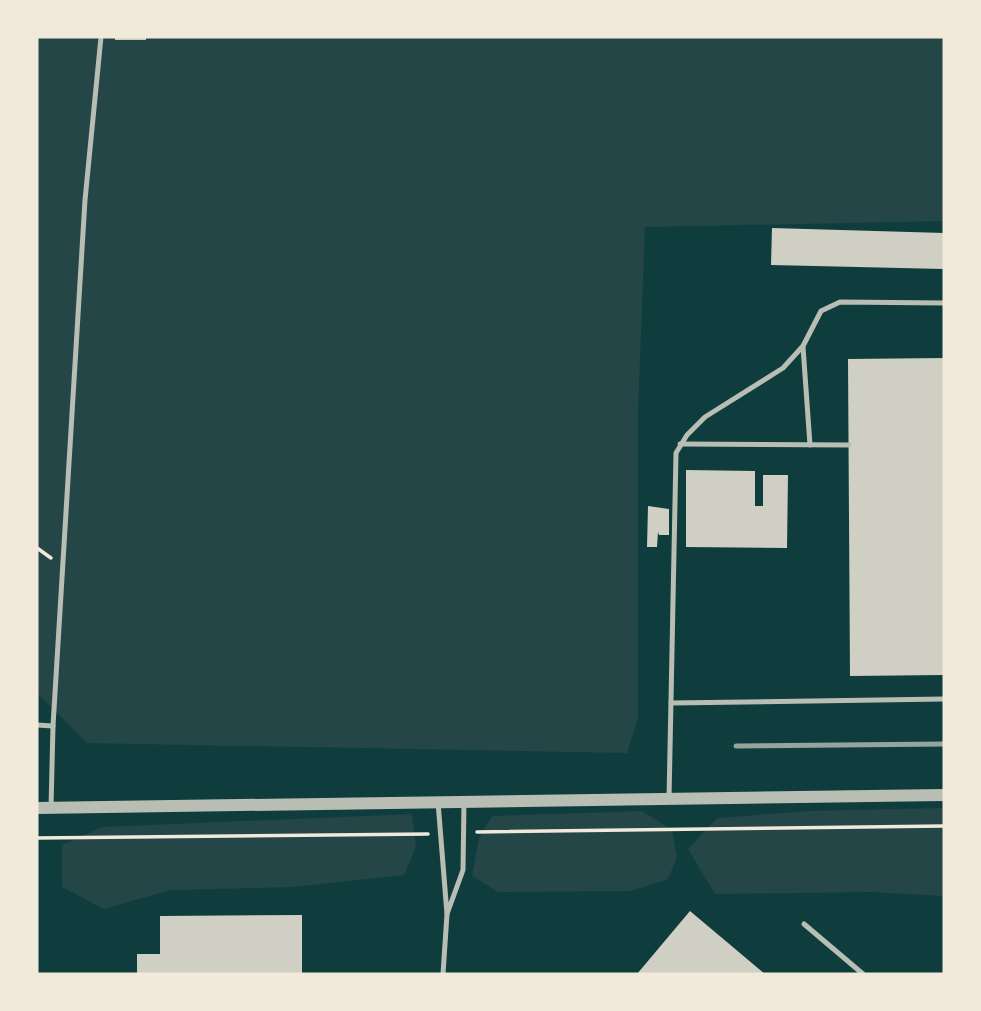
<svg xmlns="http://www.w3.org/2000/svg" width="981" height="1011" font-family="'Archivo Narrow',sans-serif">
  <rect width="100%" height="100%" fill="#0f3d3e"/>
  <g fill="#244646">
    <path d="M37,37H944V221L645,227L638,412V717L627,753L87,743L37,693Z"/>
    <path d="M944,808V896L871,892L715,894L688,849L717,818L810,811Z"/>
    <path d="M642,811L672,830L677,857L668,879L631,891L498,892L472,876L479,838L492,816Z"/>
    <path d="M412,814L416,847L404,875L293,887L170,890L104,909L62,887V845L103,827Z"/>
  </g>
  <g fill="#cfcfc3">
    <rect x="115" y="37" width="31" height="3"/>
    <path d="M772,228L944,233V269L771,265Z"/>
    <path d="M944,358V675L850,676L848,359Z"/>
    <path d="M686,470L755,471V506H763V475H788L787,548L686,547Z"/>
    <path d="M648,506L669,509V535H659L658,532L657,547H647Z"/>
    <path d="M690,911L765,974H637Z"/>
    <path d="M302,915V974H137V954H160V916Z"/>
  </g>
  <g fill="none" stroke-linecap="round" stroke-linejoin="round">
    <g stroke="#f1e9da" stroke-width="3.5">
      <path d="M37,548L51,558"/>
      <path d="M477,832L944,826"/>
      <path d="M37,838L428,834"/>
    </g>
    <g stroke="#b8beb3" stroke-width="5">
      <path d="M803,347L810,445"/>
      <path d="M680,444L849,445"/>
      <path d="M671,703L944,699"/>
      <path d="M37,725L53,726"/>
      <path d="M669,799L676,453L687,435L705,417L783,368L803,346L821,311L840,302L944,303"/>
      <path d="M438,802L447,914L463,870L464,802"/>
      <path d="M51,807L53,726L85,200L101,37"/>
      <path d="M804,924L863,974"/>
      <path d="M443,974L447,914"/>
    </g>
    <path stroke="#b8beb3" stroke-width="12" d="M37,808L944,795"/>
    <path stroke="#97a49c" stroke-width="5" d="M736,746L944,744"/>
  </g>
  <rect width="981" height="1011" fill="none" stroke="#f1e9da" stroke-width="77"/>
</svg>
